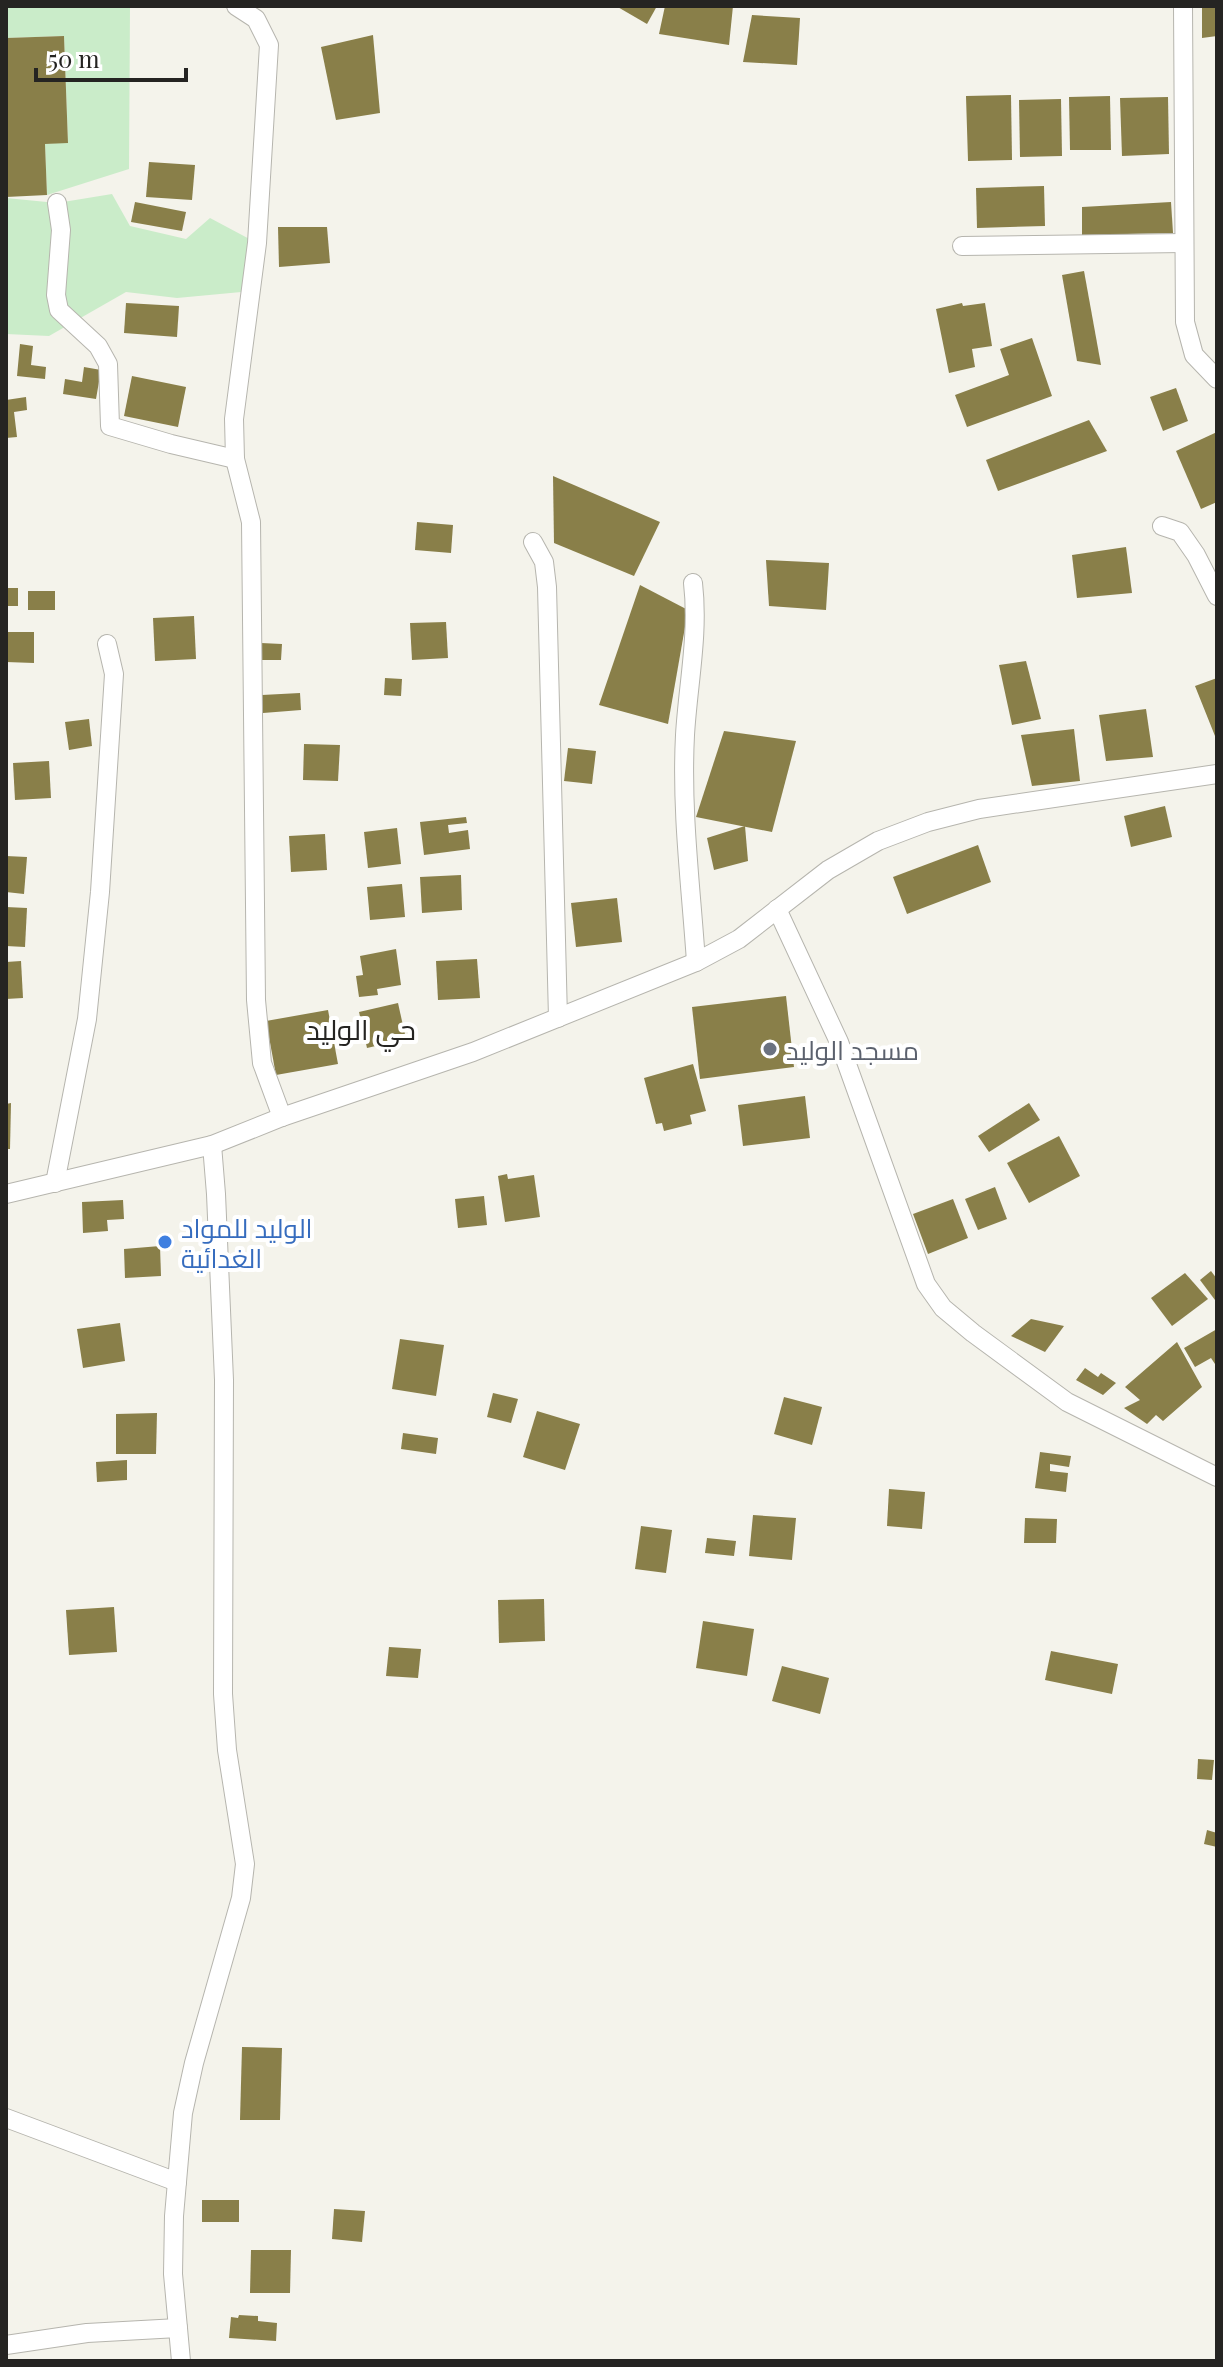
<svg xmlns="http://www.w3.org/2000/svg" width="1223" height="2367" font-family="'Playfair Display',Cairo,serif">
  <rect width="100%" height="100%" fill="#f4f3eb"/>
  <g fill="#caecc9">
    <path d="M6,6H130L129,169L47,195L45,144L68,142L64,36L6,38Z"/>
    <path d="M112,194L130,226L186,239L210,218L257,243L252,291L177,298L126,292L49,336L6,334V198L57,203Z"/>
  </g>
  <g fill="#897f49">
    <path d="M616,6H657L647,24Z"/>
    <path d="M665,6H733L729,45L659,34Z"/>
    <path d="M1202,6H1217V36L1202,38Z"/>
    <path d="M752,15L800,18L797,65L743,62Z"/>
    <path d="M373,35L380,113L336,120L321,47Z"/>
    <path d="M64,36L68,143L45,144L47,195L6,197V38Z"/>
    <path d="M1011,95L1012,160L968,161L966,96Z"/>
    <path d="M1110,96L1111,150H1070L1069,97Z"/>
    <path d="M1168,97L1169,154L1122,156L1120,98Z"/>
    <path d="M1061,99L1062,156L1020,157L1019,100Z"/>
    <path d="M149,162L195,165L192,200L146,197Z"/>
    <path d="M1044,186L1045,226L977,228L976,188Z"/>
    <path d="M135,202L186,212L182,231L131,222Z"/>
    <path d="M1171,202L1173,233L1082,235V207Z"/>
    <path d="M278,227H327L330,263L279,267Z"/>
    <path d="M1084,271L1101,365L1077,361L1062,275Z"/>
    <path d="M126,303L179,306L177,337L124,333Z"/>
    <path d="M962,303L963,306L985,303L992,346L972,349L975,367L949,373L936,309Z"/>
    <path d="M1032,338L1052,396L967,427L955,395L1009,375L1000,349Z"/>
    <path d="M20,344L33,346L31,365L46,367L45,379L17,376Z"/>
    <path d="M84,367L101,370L96,399L63,394L65,379L82,382Z"/>
    <path d="M132,376L186,387L178,427L124,416Z"/>
    <path d="M1176,388L1188,421L1163,431L1150,397Z"/>
    <path d="M26,397L27,410L14,412L17,437L6,438V400Z"/>
    <path d="M1089,420L1107,451L998,491L986,460Z"/>
    <path d="M1217,432V502L1201,509L1176,451Z"/>
    <path d="M553,476L660,522L634,576L554,543Z"/>
    <path d="M417,522L453,525L451,553L415,550Z"/>
    <path d="M1126,547L1132,593L1077,598L1072,555Z"/>
    <path d="M766,560L829,563L826,610L769,606Z"/>
    <path d="M640,585L688,610L668,724L599,705Z"/>
    <rect x="6" y="588" width="12" height="18"/>
    <rect x="28" y="591" width="27" height="19"/>
    <path d="M194,616L196,659L155,661L153,618Z"/>
    <path d="M446,622L448,658L412,660L410,623Z"/>
    <path d="M6,632H34V663L6,662Z"/>
    <path d="M261,643L282,644L281,660H260Z"/>
    <path d="M1026,661L1041,719L1012,725L999,665Z"/>
    <path d="M385,678L402,679L401,696L384,695Z"/>
    <path d="M1217,678V741L1195,686Z"/>
    <path d="M300,693L301,710L263,713L262,695Z"/>
    <path d="M1146,709L1153,757L1106,761L1099,715Z"/>
    <path d="M89,719L92,746L69,750L65,722Z"/>
    <path d="M1074,729L1080,781L1032,786L1021,735Z"/>
    <path d="M724,731L796,741L772,832L696,817Z"/>
    <path d="M304,744L340,745L338,781L303,780Z"/>
    <path d="M568,748L596,751L592,784L564,781Z"/>
    <path d="M49,761L51,798L15,800L13,763Z"/>
    <path d="M1165,806L1172,837L1131,847L1124,816Z"/>
    <path d="M466,817L467,823L448,825L449,833L468,830L470,849L424,855L420,822Z"/>
    <path d="M745,826L748,861L714,870L707,838Z"/>
    <path d="M397,828L401,864L368,868L364,832Z"/>
    <path d="M325,834L327,870L291,872L289,836Z"/>
    <path d="M978,845L991,882L907,914L893,877Z"/>
    <path d="M6,856L27,857L24,894L6,892Z"/>
    <path d="M461,875L462,910L422,913L420,877Z"/>
    <path d="M402,884L405,917L370,920L367,887Z"/>
    <path d="M617,898L622,942L576,947L571,903Z"/>
    <path d="M6,907L27,908L25,947L6,946Z"/>
    <path d="M396,949L401,985L377,989L378,995L359,997L356,976L363,975L360,956Z"/>
    <path d="M477,959L480,998L438,1000L436,961Z"/>
    <path d="M21,961L23,998L6,999V962Z"/>
    <path d="M786,996L794,1067L700,1079L692,1007Z"/>
    <path d="M398,1003L406,1039L367,1048L359,1012Z"/>
    <path d="M328,1010L338,1064L276,1075L266,1021Z"/>
    <path d="M693,1064L706,1111L690,1115L692,1124L664,1131L662,1123L656,1124L644,1078Z"/>
    <path d="M805,1096L810,1138L743,1146L738,1105Z"/>
    <path d="M11,1103L10,1149H6V1104Z"/>
    <path d="M1029,1103L1040,1120L989,1152L978,1136Z"/>
    <path d="M1059,1136L1080,1176L1029,1203L1007,1163Z"/>
    <path d="M507,1174L508,1179L534,1175L540,1217L505,1222L498,1176Z"/>
    <path d="M995,1187L1007,1219L978,1230L965,1199Z"/>
    <path d="M484,1196L487,1225L458,1228L455,1199Z"/>
    <path d="M953,1199L968,1238L928,1254L913,1214Z"/>
    <path d="M123,1200L124,1219L107,1220L108,1231L83,1233L82,1202Z"/>
    <path d="M160,1246L161,1276L125,1278L124,1249Z"/>
    <path d="M1211,1271L1217,1279V1298L1215,1300L1200,1280Z"/>
    <path d="M1185,1273L1208,1299L1172,1326L1151,1298Z"/>
    <path d="M1031,1319L1064,1326L1045,1352L1011,1336Z"/>
    <path d="M120,1323L125,1361L83,1368L77,1329Z"/>
    <path d="M1217,1329V1367L1211,1358L1195,1367L1184,1348Z"/>
    <path d="M400,1339L444,1345L436,1396L392,1389Z"/>
    <path d="M1177,1342L1202,1387L1163,1421L1156,1415L1147,1424L1124,1408L1140,1400L1125,1387Z"/>
    <path d="M1085,1368L1098,1377L1101,1373L1116,1383L1103,1395L1076,1380Z"/>
    <path d="M493,1393L518,1399L511,1423L487,1417Z"/>
    <path d="M784,1397L822,1407L812,1445L774,1434Z"/>
    <path d="M537,1411L580,1424L565,1470L523,1457Z"/>
    <path d="M157,1413L156,1454H116V1414Z"/>
    <path d="M403,1433L438,1438L436,1454L401,1449Z"/>
    <path d="M1040,1452L1071,1456L1069,1467L1050,1464V1471L1068,1473L1066,1492L1035,1488Z"/>
    <path d="M127,1460V1480L97,1482L96,1462Z"/>
    <path d="M889,1489L925,1492L922,1529L887,1526Z"/>
    <path d="M753,1515L796,1518L792,1560L749,1556Z"/>
    <path d="M1025,1518L1057,1519L1056,1543H1024Z"/>
    <path d="M641,1526L672,1530L666,1573L635,1569Z"/>
    <path d="M707,1538L736,1541L734,1556L705,1553Z"/>
    <path d="M544,1599L545,1641L499,1643L498,1600Z"/>
    <path d="M114,1607L117,1652L69,1655L66,1610Z"/>
    <path d="M703,1621L754,1629L747,1676L696,1668Z"/>
    <path d="M389,1647L421,1649L418,1678L386,1676Z"/>
    <path d="M1051,1651L1118,1664L1112,1694L1045,1680Z"/>
    <path d="M782,1666L829,1678L820,1714L772,1701Z"/>
    <path d="M1198,1759L1214,1760L1212,1780L1197,1779Z"/>
    <path d="M1207,1830L1217,1833V1847L1204,1844Z"/>
    <path d="M242,2047L282,2048L280,2120H240Z"/>
    <rect x="202" y="2200" width="37" height="22"/>
    <path d="M334,2209L365,2211L362,2242L332,2239Z"/>
    <path d="M251,2250H291L290,2293H250Z"/>
    <path d="M239,2315L258,2316V2321L277,2323L276,2341L229,2338L231,2317L238,2318Z"/>
  </g>
  <g fill="none" stroke-linecap="round" stroke-linejoin="round">
    <g stroke="#b6b5ae" stroke-width="20">
      <g id="minor">
        <path d="M236,6L256,19L269,45L257,243L234,419L235,459L251,522L256,1000L262,1063L282,1117"/>
        <path d="M1183,6L1185,322L1194,355L1217,379"/>
        <path d="M57,203L61,230L56,295L59,310L98,346L108,364L110,426L171,444L235,459"/>
        <path d="M962,246L1184,243"/>
        <path d="M1162,526L1180,532L1196,555L1217,596"/>
        <path d="M533,542L544,562L547,587L558,1018"/>
        <path d="M693,583C699,634 688,684 685,735C681,811 691,887 696,962"/>
        <path d="M777,909L839,1042L926,1284L943,1308L973,1333L1067,1402L1217,1477"/>
        <path d="M55,1183L87,1019L100,892L114,674L107,644"/>
        <path d="M6,1194L212,1145L282,1117L473,1052L696,962L739,939L828,870L878,841L928,822L979,809L1217,774"/>
        <path d="M6,2118L177,2182"/>
        <path d="M6,2345L87,2333L178,2328"/>
        <path d="M181,2361L173,2274L174,2216L183,2113L194,2063L241,1898L245,1864L227,1750L223,1694L224,1380L216,1194L212,1145"/>
      </g>
    </g>
    <use href="#minor" stroke="#fff" stroke-width="18"/>
  </g>
  <circle fill="#6b7280" stroke="#fff" stroke-width="3" cx="770" cy="1049" r="8"/>
  <circle fill="#3f7fe0" stroke="#fff" stroke-width="3" cx="165" cy="1242" r="8"/>
  <g text-anchor="middle" dominant-baseline="central" stroke-width="8" stroke-linejoin="round" paint-order="stroke">
    <g font-size="26" fill="#5b616d" stroke="#fff" text-anchor="start">
      <text x="786" y="1049">مسجد الوليد</text>
    </g>
    <g font-size="26" fill="#366cbe" stroke="#fff" text-anchor="start">
      <text x="181" y="1227">الوليد للمواد<tspan x="181" dy="30">الغدائية</tspan></text>
    </g>
    <g font-size="28" fill="#252422" stroke="#fff">
      <text x="361" y="1028">حي الوليد</text>
    </g>
  </g>
  <rect width="1223" height="2367" fill="none" stroke="#252422" stroke-width="16"/>
  <path d="M36 68v12h150v-12" fill="none" stroke="#252422" stroke-width="4"/>
  <text x="48" y="68" font-size="24" fill="#252422" stroke="#ffffff" stroke-width="6" paint-order="stroke">50 m</text>
</svg>
